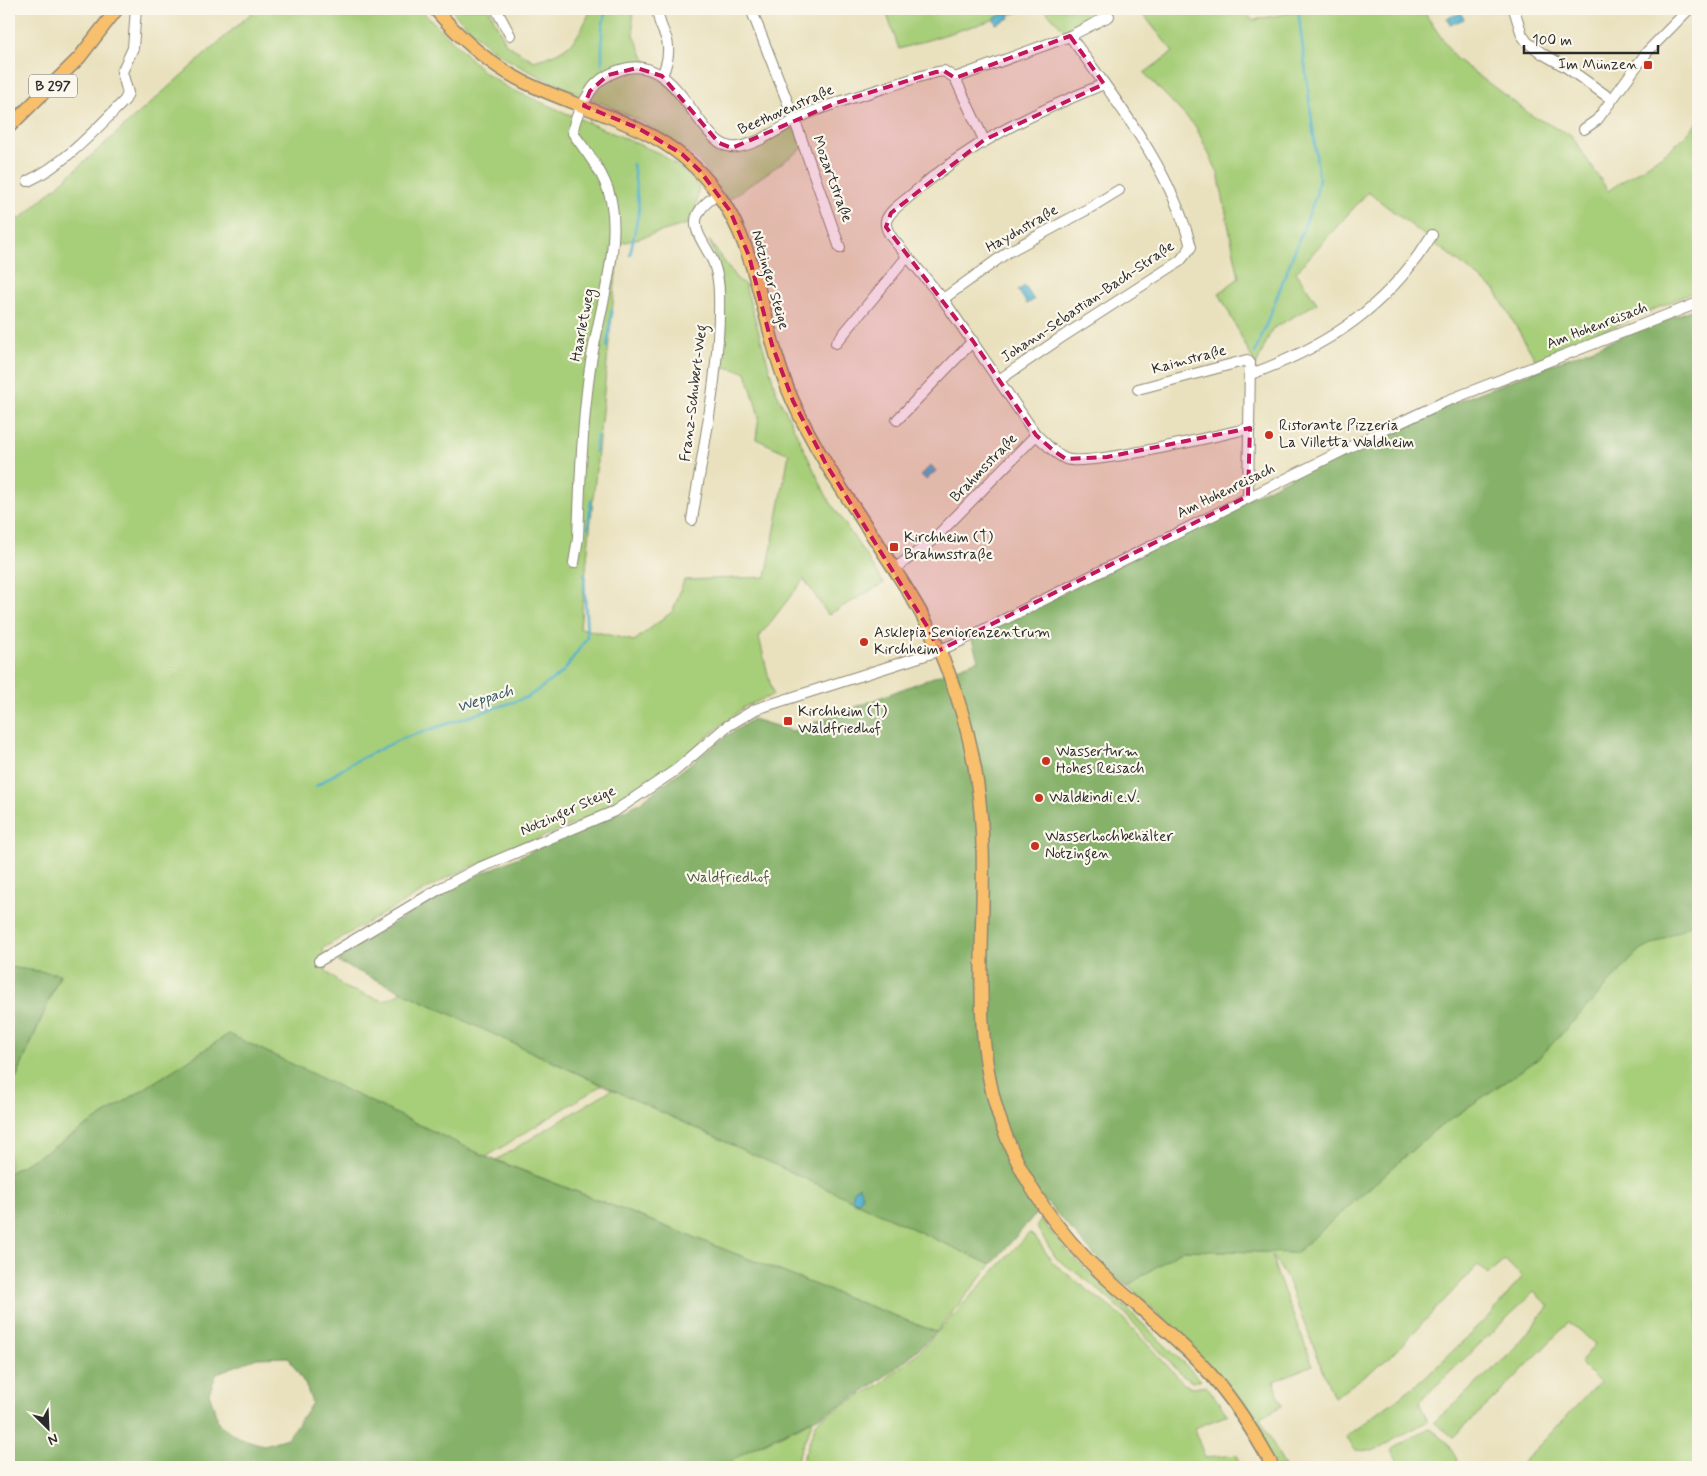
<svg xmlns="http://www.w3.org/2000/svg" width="1707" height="1476" font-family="Mynerve,sans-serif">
  <rect width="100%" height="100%" fill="#fbf7ec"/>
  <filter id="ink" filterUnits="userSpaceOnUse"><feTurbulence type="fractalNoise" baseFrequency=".02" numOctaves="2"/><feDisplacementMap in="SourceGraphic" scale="10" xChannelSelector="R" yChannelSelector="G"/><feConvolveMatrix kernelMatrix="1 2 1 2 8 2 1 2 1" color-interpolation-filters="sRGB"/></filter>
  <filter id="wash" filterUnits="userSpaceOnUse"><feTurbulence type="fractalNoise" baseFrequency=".0096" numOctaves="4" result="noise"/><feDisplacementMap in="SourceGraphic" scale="20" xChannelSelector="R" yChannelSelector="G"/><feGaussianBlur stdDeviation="1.12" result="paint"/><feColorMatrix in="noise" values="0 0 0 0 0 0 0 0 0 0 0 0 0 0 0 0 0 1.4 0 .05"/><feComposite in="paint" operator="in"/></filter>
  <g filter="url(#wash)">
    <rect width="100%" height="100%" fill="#e9e1be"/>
    <g fill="#a7ce79" stroke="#697c52">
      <path d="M256,9H420L485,73L508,88L661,154L681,169L699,186L694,222L619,244L580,628L634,641L673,611L684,580L766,577L789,454L756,439L759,416L746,372L721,366C724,323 726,280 709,240L736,278L745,285L776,391L827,497L884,583L828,615L804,579L759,637L773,695L744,707L630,800L448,877L323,948L326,971L345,988L384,1001L403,992L602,1085L486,1157L229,1034L54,1147L9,1173V1087L17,1076L60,975L9,967V208L19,220Z"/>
      <path d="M450,9H489L506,44L534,61C569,51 577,42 591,9H632L634,35L643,56L673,89L722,150L739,151L799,122L809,144L728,200C715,183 704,164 687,151C633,108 565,94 507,59C485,46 468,27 450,9Z"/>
      <path d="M885,9H1028L899,49Z"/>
      <path d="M1044,9H1107L1066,32Z"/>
      <path d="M1139,9H1240L1253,20L1300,11V9H1422L1455,58L1534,117L1571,135L1608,191C1636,171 1679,149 1698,121V290L1536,361L1495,290L1368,192L1296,272L1317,303L1272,329L1256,366L1219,293L1239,278L1218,173L1196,127L1144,73L1173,52Z"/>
      <path d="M1698,921V1467H1519L1599,1382L1580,1363L1595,1344L1569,1322L1496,1397L1453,1437L1434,1422L1512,1352L1549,1306L1534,1292L1419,1402L1428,1421L1373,1451L1355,1450L1346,1437L1425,1378L1493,1312L1522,1277L1505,1260L1488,1274L1478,1265L1390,1357L1334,1398L1287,1279L1272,1255L1277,1274L1313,1365L1274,1381L1282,1406L1260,1418L1285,1467H1277L1184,1339L1128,1285L1182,1250L1296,1253L1435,1130L1538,1059L1638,952Z"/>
      <path d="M612,1089L991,1265L936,1332L496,1160Z"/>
      <path d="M1041,1220L1070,1254L1201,1380L1192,1382L1183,1376L1121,1310L1093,1285L1056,1258L1036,1226Z"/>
      <path d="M1029,1233L1036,1238L1053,1263L1120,1315L1184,1384L1193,1387L1206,1385L1228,1415L1194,1428L1205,1458L1237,1455L1240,1467H800L816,1423L820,1418L879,1385L918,1353Z"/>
      <path d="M813,1420L794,1467H724L741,1454Z"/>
      <path d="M1431,1429L1447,1442L1461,1467H1400L1392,1449L1423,1431Z"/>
    </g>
    <g fill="#85b169" stroke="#586e4a" fill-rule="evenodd">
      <path d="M1698,307V921L1638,952L1538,1059L1435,1130L1296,1253L1182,1250L1128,1285L1116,1279L1046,1202L991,1265L338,962L347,951L467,880L638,804L725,737L753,719L793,731L978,660L972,640L1375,434Z"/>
      <path d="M9,967L60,974L17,1076L9,1087Z"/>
      <path d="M229,1034L487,1157L936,1332C900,1369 858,1398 811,1420C781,1435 750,1446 724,1467H9V1173L54,1147ZM288,1357L306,1386L312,1403L287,1438L264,1445L239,1438L219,1424L209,1393L217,1373L257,1358Z"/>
    </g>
    <g fill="#4eb0cd" stroke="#3c6e7c">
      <path d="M1008,12L1010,18L996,24L994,18Z"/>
      <path d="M1461,13L1464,19L1450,25L1447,18Z"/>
      <path d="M1025,286L1034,300L1027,304L1018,290Z"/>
      <path d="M931,465L936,471L926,480L921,475Z"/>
      <path d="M859,1186L862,1195L859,1202L852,1200L854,1190Z"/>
    </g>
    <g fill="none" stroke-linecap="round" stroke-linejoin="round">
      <g stroke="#4eb0cd" stroke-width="2.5">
        <path d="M602,64V28L606,9"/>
        <path d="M630,255L639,210L633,164"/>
        <path d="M607,347L612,310"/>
        <path d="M1255,353L1316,196L1319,178L1298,9"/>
        <path d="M595,452L597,436"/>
        <path d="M588,528L591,500"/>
        <path d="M316,786L354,762L401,739L528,697L563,672L587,638L584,575"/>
      </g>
    </g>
  </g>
  <g filter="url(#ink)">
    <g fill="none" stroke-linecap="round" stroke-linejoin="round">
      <g stroke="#8a8674" stroke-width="12">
        <g id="minor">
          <path d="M496,9L510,35"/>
          <path d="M658,9C657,20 663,29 667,40C670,53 667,63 662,76"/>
          <path d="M751,9L795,121L840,248"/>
          <path d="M1514,9L1522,35L1527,42L1543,54L1566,67L1611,99"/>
          <path d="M1070,36L1109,16"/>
          <path d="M955,78L1070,36C1116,101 1171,169 1191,247L1180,261L1059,339L999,380"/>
          <path d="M1584,129L1597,120L1647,52L1689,9"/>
          <path d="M28,181C65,164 97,128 125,100L128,93L122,72L133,48L136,9"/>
          <path d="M943,299L1008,252L1088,209L1119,190"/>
          <path d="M836,343L907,257"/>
          <path d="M1251,374C1329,346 1388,306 1432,235"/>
          <path d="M1138,389L1247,360L1250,363L1248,496"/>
          <path d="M897,420L973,341"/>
          <path d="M1036,435L943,299L892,238C889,233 885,228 886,221C889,211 902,203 910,196C971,142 1029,115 1104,84"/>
          <path d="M692,520C703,448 721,367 719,294C719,284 717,273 714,264C709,248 688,229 699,212C703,204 711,199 718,194"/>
          <path d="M574,563L578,538C580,484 582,429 589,375C595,325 620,255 612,206C608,177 589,156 573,133C573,120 583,103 590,92C597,80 608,74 620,70C682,49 698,154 738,147C762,143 785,124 807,114C834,102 864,95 893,85C910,80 927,73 944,71L955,78L984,140"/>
          <path d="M894,569L931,542L1036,435C1045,442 1055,455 1066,459C1088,467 1219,435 1250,428"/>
          <path d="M319,961L441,888L479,868L615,811L676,770L726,727L756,709L938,651L963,640L1378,433L1444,402L1698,303"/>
        </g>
      </g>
      <g stroke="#8a8674" stroke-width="15">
        <g id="major">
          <path d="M435,9C460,38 490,65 524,82C594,116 666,124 715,190C761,251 762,331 792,399C826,476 880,540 921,613C949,664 969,725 977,782C995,896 962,1018 1003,1128C1024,1185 1058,1233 1102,1274C1135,1305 1171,1332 1202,1365C1231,1395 1253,1430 1273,1467"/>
          <path d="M9,127L79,58L117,9"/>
        </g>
      </g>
      <use href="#minor" stroke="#fff" stroke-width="10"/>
      <use href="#major" stroke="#f8bf6c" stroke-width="12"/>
    </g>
  </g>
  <path fill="#c2185b" fill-opacity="0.2" stroke="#c2185b" stroke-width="4" stroke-dasharray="10 6" stroke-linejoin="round" d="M1070,36L1104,84L984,140L891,213L886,227L973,341L1036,435L1054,451L1066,459L1107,457L1250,428L1248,496L938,651L930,631L826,464L793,401L772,345L749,256L730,211L700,171L682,154L638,128L584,106L590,91L608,75L637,68L662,76L719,143L732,148L836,103L936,72L944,71L955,78Z"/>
  <g fill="#c8321e" stroke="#fbf7ec" stroke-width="2">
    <rect x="1643" y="60" width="10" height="10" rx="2.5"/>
    <circle cx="1269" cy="435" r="5"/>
    <rect x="889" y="542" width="10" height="10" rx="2.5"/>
    <circle cx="864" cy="642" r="5"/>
    <rect x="783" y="716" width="10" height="10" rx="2.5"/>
    <circle cx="1046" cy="761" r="5"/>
    <circle cx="1039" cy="798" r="5"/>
    <circle cx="1035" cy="846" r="5"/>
  </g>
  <g text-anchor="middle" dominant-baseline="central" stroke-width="4.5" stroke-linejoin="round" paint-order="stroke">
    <rect fill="#fbf7ec" stroke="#696865" stroke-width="1" x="29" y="74.5" width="48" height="23" rx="4"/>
    <g font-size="14" font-weight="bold" fill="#2b2b2b">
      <text x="53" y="86">B 297</text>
    </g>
    <g font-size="15" fill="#2b2b2b" stroke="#fbf7ec" text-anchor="start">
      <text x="1638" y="65" text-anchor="end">Im Münzen</text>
      <text x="1279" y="426">Ristorante Pizzeria<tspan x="1279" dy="17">La Villetta Waldheim</tspan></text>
      <text x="904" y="538">Kirchheim (T)<tspan x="904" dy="17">Brahmsstraße</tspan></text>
      <text x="874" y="633">Asklepia Seniorenzentrum<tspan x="874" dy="17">Kirchheim</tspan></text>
      <text x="798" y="712">Kirchheim (T)<tspan x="798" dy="17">Waldfriedhof</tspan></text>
      <text x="1056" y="752">Wasserturm<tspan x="1056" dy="17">Hohes Reisach</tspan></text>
      <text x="1049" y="798">Waldkindi e.V.</text>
      <text x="1045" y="837">Wasserhochbehälter<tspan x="1045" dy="17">Notzingen</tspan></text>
    </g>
    <g font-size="15" fill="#2b2b2b" stroke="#fbf7ec">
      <text transform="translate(786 110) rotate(-24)">Beethovenstraße</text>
      <text transform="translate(832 179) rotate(70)">Mozartstraße</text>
      <text transform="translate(1022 229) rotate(-30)">Haydnstraße</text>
      <text transform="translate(770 280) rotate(74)">Notzinger Steige</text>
      <text transform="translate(1088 302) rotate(-34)">Johann-Sebastian-Bach-Straße</text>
      <text transform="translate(583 325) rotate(-79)">Haarletweg</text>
      <text transform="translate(1597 326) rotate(-21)">Am Hohenreisach</text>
      <text transform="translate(1189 360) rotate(-15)">Kaimstraße</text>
      <text transform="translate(694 393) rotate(-83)">Franz-Schubert-Weg</text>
      <text transform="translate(984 468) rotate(-46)">Brahmsstraße</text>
      <text transform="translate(1226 491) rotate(-26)">Am Hohenreisach</text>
      <text transform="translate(568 811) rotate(-24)">Notzinger Steige</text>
    </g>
    <g font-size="15" fill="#505c42" stroke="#fbf7ec">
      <text x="728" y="878">Waldfriedhof</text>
    </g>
    <g font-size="16" font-style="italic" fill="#375a64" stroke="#fbf7ec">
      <text transform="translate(485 699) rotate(-18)">Weppach</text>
    </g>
  </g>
  <rect width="1707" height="1476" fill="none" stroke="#fbf7ec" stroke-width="30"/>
  <g transform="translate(48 1428) rotate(156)" stroke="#fbf7ec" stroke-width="4" paint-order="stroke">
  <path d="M0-4L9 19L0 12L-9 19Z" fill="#2b2b2b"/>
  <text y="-8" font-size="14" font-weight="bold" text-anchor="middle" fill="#2b2b2b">N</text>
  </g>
  <path d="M1524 45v8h134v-8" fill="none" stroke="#2b2b2b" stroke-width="2.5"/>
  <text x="1532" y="45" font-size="15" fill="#2b2b2b" stroke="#fbf7ec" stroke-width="4" paint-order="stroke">100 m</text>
</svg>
